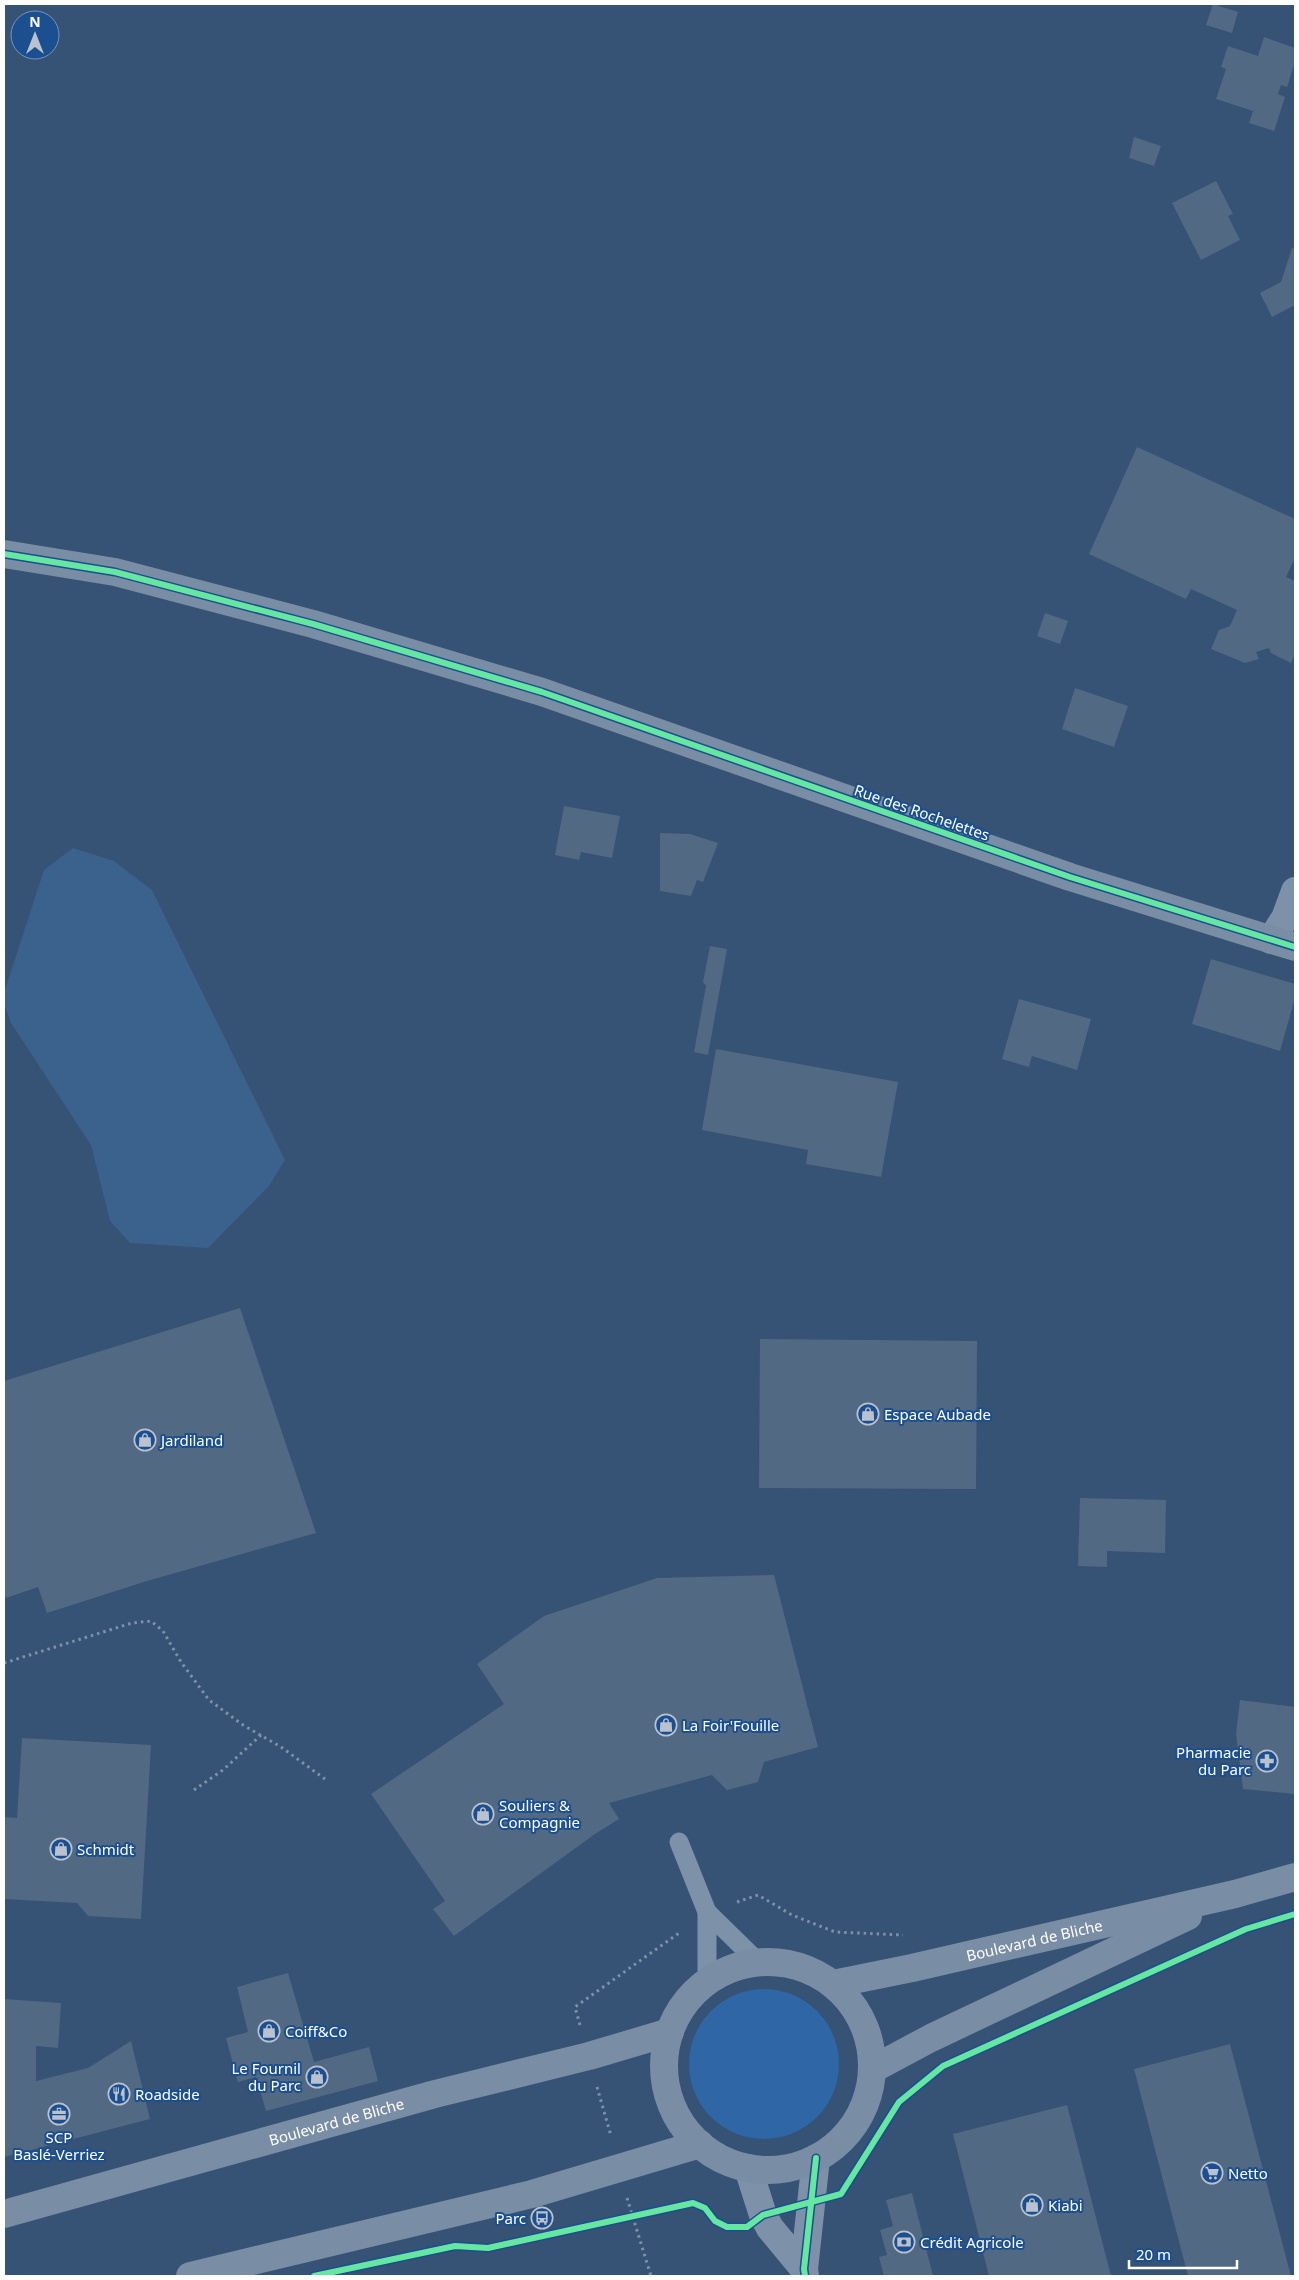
<svg xmlns="http://www.w3.org/2000/svg" width="1299" height="2280" font-family="'Noto Sans',sans-serif">
  <rect width="100%" height="100%" fill="#365274"/>
  <circle fill="#2f66a5" cx="764" cy="2064" r="75"/>
  <path fill="#3b618d" d="M73,848L114,861L152,890L285,1160L269,1186L208,1248L130,1243L110,1221L91,1145L11,1023L4,1004V993L44,870Z"/>
  <g fill="#526984">
    <path d="M1213,4L1238,12L1232,33L1206,25Z"/>
    <path d="M1264,37L1295,48V61L1287,87L1281,85L1278,94L1285,97L1274,131L1249,123L1253,111L1216,99L1226,69L1221,67L1228,46L1258,56Z"/>
    <path d="M1134,137L1161,146L1154,166L1129,158Z"/>
    <path d="M1216,181L1233,214L1228,216L1240,240L1201,260L1172,203Z"/>
    <path d="M1292,248L1295,249V305L1272,317L1260,293L1281,282Z"/>
    <path d="M1137,447L1295,519V558L1286,577L1295,581V654L1291,663L1271,653L1269,648L1256,652L1259,659L1245,663L1211,649L1219,630L1230,626L1237,610L1191,589L1186,599L1089,554Z"/>
    <path d="M1045,613L1068,621L1060,644L1037,636Z"/>
    <path d="M1075,688L1128,706L1114,747L1062,729Z"/>
    <path d="M564,806L620,816L612,858L581,852L579,860L555,855Z"/>
    <path d="M660,833L690,834L718,843L703,882L697,880L691,896L660,891Z"/>
    <path d="M710,946L727,949L708,1055L694,1052L706,986L703,982Z"/>
    <path d="M1211,959L1295,984V998L1280,1051L1192,1024Z"/>
    <path d="M1019,999L1091,1019L1077,1070L1032,1056L1029,1067L1002,1059Z"/>
    <path d="M716,1049L898,1082L881,1177L806,1164L808,1150L702,1130Z"/>
    <path d="M240,1308L316,1533L147,1581L47,1613L38,1587L6,1598L4,1593V1381Z"/>
    <path d="M760,1339L977,1341L976,1489L759,1488Z"/>
    <path d="M1080,1498L1166,1500L1165,1553L1107,1551V1567L1078,1566Z"/>
    <path d="M774,1575L818,1747L764,1762L758,1782L727,1790L712,1775L609,1803L619,1819L595,1834L454,1936L433,1909L445,1901L371,1794L504,1704L477,1664L544,1616L657,1578Z"/>
    <path d="M1240,1700L1295,1707V1794L1243,1789L1236,1734Z"/>
    <path d="M22,1738L151,1745L141,1919L88,1916L77,1903L4,1899V1817L17,1818Z"/>
    <path d="M288,1973L314,2062L369,2047L378,2081L266,2111L256,2077L238,2082L226,2038L248,2032L237,1987Z"/>
    <path d="M4,1999L61,2003L58,2048L36,2046V2081L88,2068L131,2041L150,2119L4,2157Z"/>
    <path d="M1230,2044L1291,2276H1188L1134,2069Z"/>
    <path d="M1067,2105L1111,2276H989L953,2134Z"/>
    <path d="M912,2193L933,2276H884L879,2257L887,2255L880,2230L893,2226L886,2200Z"/>
  </g>
  <g fill="none" stroke-linecap="round" stroke-linejoin="round">
    <g stroke="#7d92a8" stroke-width="3" stroke-dasharray="2.5 4" stroke-linecap="butt">
      <path d="M4,1663L132,1623L151,1621L163,1631L181,1662L209,1700L243,1725L281,1747L325,1779"/>
      <path d="M194,1790L223,1770L261,1735"/>
      <path d="M737,1902L758,1895L792,1915L835,1932L903,1935"/>
      <path d="M580,2025L575,2007L679,1933"/>
      <path d="M597,2087L611,2136"/>
      <path d="M627,2198L651,2276"/>
    </g>
    <g stroke="#7d92a8" stroke-width="19">
      <path d="M679,1842L707,1912V1981"/>
      <path d="M707,1912L758,1962"/>
    </g>
    <g stroke="#7d92a8" stroke-width="28">
      <path d="M1271,940L1285,918L1295,891"/>
      <path d="M748,2168L763,2215L770,2228L804,2269"/>
      <path d="M805,2276L804,2269L816,2158"/>
    </g>
    <g stroke="#798da4" stroke-width="28">
      <path d="M4,554L115,572L313,624L542,692L1070,877L1295,947"/>
      <circle cx="768" cy="2066" r="104"/>
      <path id="s1" d="M833,1984L912,1968L1235,1894L1295,1877"/>
      <path d="M873,2069L931,2038L1188,1916"/>
      <path id="s2" d="M4,2214L435,2094L589,2056L670,2032"/>
      <path d="M190,2276L532,2194L700,2144"/>
    </g>
    <g stroke="#1b4f8f" stroke-width="9">
      <g id="cycleway">
        <path d="M4,554L115,572L313,624L542,692L1070,877L1295,947"/>
        <path d="M314,2276L455,2246L488,2248L693,2203L705,2208L715,2221L727,2227H747L763,2215L841,2194L899,2102L943,2066L1246,1929L1295,1914"/>
        <path d="M805,2276L804,2269L816,2158"/>
      </g>
    </g>
    <use href="#cycleway" stroke="#66e7a1" stroke-width="6"/>
  </g>
  <defs>
    <g id="shop-ring" transform="scale(1.125)"><circle r="9.5" fill="#1b4f8f" stroke="#b9c2ce" stroke-width="1.5"/><path d="M-5-2.5h2.3a2.7 3.5 0 0 1 5.4 0H5L5.5 6h-11ZM-1.5-2.5h3a1.5 2.3 0 0 0-3 0Z" fill="#b9c2ce"/></g>
    <g id="pharmacy-ring" transform="scale(1.125)"><circle r="9.5" fill="#1b4f8f" stroke="#b9c2ce" stroke-width="1.5"/><path d="M-2-6h4v4h4v4h-4v4h-4v-4h-4v-4h4Z" fill="#b9c2ce"/></g>
    <g id="restaurant-ring" transform="scale(1.125)"><circle r="9.5" fill="#1b4f8f" stroke="#b9c2ce" stroke-width="1.5"/><path d="M-5-6h1v4h1v-4h1v4h1v-4h1v5L-1.5 .5V6h-2V.5L-5-1ZM5-6V6H3V1.5H1.5Q1.5-4 5-6Z" fill="#b9c2ce"/></g>
    <g id="office-ring" transform="scale(1.125)"><circle r="9.5" fill="#1b4f8f" stroke="#b9c2ce" stroke-width="1.5"/><path d="M-6-3h4V-5.5h4V-3h4V5H-6ZM-1-4.5V-3h2v-1.5ZM-6 0V1H6V0Z" fill="#b9c2ce"/></g>
    <g id="supermarket-ring" transform="scale(1.125)"><circle r="9.5" fill="#1b4f8f" stroke="#b9c2ce" stroke-width="1.5"/><path d="M-6-5.5h2.5l.6 2H6L4.5 2H-2.5L-4.4-4H-6ZM-1.5 3.2a1.3 1.3 0 1 0 .1 0ZM3 3.2a1.3 1.3 0 1 0 .1 0Z" fill="#b9c2ce"/></g>
    <g id="bus-ring" transform="scale(1.125)"><circle r="9.5" fill="#1b4f8f" stroke="#b9c2ce" stroke-width="1.5"/><path d="M-5-6H5V4H4V6H2V4H-2V6H-4V4H-5ZM-3.5-4V0h7V-4ZM-3.5 1.2v1.5H-2V1.2ZM2 1.2v1.5H3.5V1.2Z" fill="#b9c2ce"/></g>
    <g id="bank-ring" transform="scale(1.125)"><circle r="9.5" fill="#1b4f8f" stroke="#b9c2ce" stroke-width="1.5"/><path d="M-6-4H6V4H-6ZM0-2.3a2.3 2.3 0 1 0 0 4.6a2.3 2.3 0 1 0 0-4.6Z" fill="#b9c2ce"/></g>
  </defs>
  <g fill-rule="evenodd">
    <use href="#shop-ring" x="868" y="1414"/>
    <use href="#shop-ring" x="145" y="1440"/>
    <use href="#shop-ring" x="666" y="1725"/>
    <use href="#pharmacy-ring" x="1267" y="1761"/>
    <use href="#shop-ring" x="483" y="1814"/>
    <use href="#shop-ring" x="61" y="1849"/>
    <use href="#shop-ring" x="269" y="2031"/>
    <use href="#shop-ring" x="317" y="2077"/>
    <use href="#restaurant-ring" x="119" y="2094"/>
    <use href="#office-ring" x="59" y="2114"/>
    <use href="#supermarket-ring" x="1212" y="2173"/>
    <use href="#shop-ring" x="1032" y="2205"/>
    <use href="#bus-ring" x="542" y="2218"/>
    <use href="#bank-ring" x="904" y="2242"/>
  </g>
  <g text-anchor="middle" dominant-baseline="central" stroke-width="4" stroke-linejoin="round" paint-order="stroke">
    <g font-size="15" fill="#fff" stroke="#1b4f8f">
      <text transform="translate(922 812) rotate(19)">Rue des Rochelettes</text>
      <text stroke="none"><textPath href="#s1" startOffset="206">Boulevard de Bliche</textPath></text>
      <text stroke="none"><textPath href="#s2" startOffset="345">Boulevard de Bliche</textPath></text>
    </g>
    <g font-size="15" fill="#fff" stroke="#1b4f8f" text-anchor="start">
      <text x="884" y="1414">Espace Aubade</text>
      <text x="161" y="1440">Jardiland</text>
      <text x="682" y="1725">La Foir'Fouille</text>
      <text x="1251" y="1752" text-anchor="end">Pharmacie<tspan x="1251" dy="17">du Parc</tspan></text>
      <text x="499" y="1805">Souliers &amp;<tspan x="499" dy="17">Compagnie</tspan></text>
      <text x="77" y="1849">Schmidt</text>
      <text x="285" y="2031">Coiff&amp;Co</text>
      <text x="301" y="2068" text-anchor="end">Le Fournil<tspan x="301" dy="17">du Parc</tspan></text>
      <text x="135" y="2094">Roadside</text>
      <text x="59" y="2137" text-anchor="middle">SCP<tspan x="59" dy="17">Baslé-Verriez</tspan></text>
      <text x="1228" y="2173">Netto</text>
      <text x="1048" y="2205">Kiabi</text>
      <text x="526" y="2218" text-anchor="end">Parc</text>
      <text x="920" y="2242">Crédit Agricole</text>
    </g>
  </g>
  <rect width="1299" height="2280" fill="none" stroke="#ffffff" stroke-width="10"/>
  <g transform="translate(35 35)"><circle r="24" fill="#1b4f8f" stroke="#7695bc"/>
  <path d="M0-4L9 19L0 12L-9 19Z" fill="#b9c2ce"/>
  <text y="-8" font-size="14" font-weight="bold" text-anchor="middle" fill="#ffffff">N</text>
  </g>
  <path d="M1129 2260v8h108v-8" fill="none" stroke="#ffffff" stroke-width="2.5"/>
  <text x="1136" y="2260" font-size="15" fill="#ffffff" stroke="#1b4f8f" stroke-width="4" paint-order="stroke">20 m</text>
</svg>
